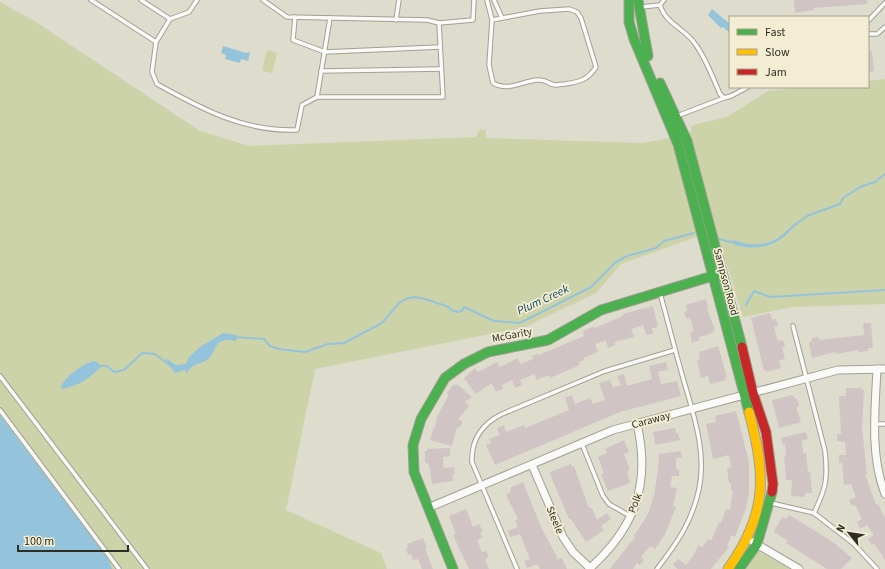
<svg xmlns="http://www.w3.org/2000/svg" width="885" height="569" font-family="'Source Sans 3',sans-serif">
  <rect width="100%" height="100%" fill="#dedccd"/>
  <g fill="#ccd3a8">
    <path d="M0,2L36,22L200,131L249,146L476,137L480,129L486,130V138L643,143L665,139L692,131L691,127L696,124L727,117L768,91L805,87H868V81L885,79V304L792,307L743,317L716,230L621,264L596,293L525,327L315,369L286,510L381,553L387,569H0Z"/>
    <path d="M267,50L277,53L272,73L262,71Z"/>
    <path d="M758,551L790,569H741Z"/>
  </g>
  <g fill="#94c3dc">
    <path d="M712,9L730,24V33L723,27L721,28L708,15Z"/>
    <path d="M223,46L246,53L250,52L248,61L241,59L240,63L225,59L226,55L221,53Z"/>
    <path d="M797,222L798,224C793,227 790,231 786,235C772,248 752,250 735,245L733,240C751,246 767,247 782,235C787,231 791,226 797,222Z"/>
    <path d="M223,333L237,335V339L235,341C212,336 218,353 207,360C199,365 192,363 187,373L185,370L175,373L165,358L176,365L186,364L189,357L200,347Z"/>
    <path d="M95,361L102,366C86,381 83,383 63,389L61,388C62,378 85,362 95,361Z"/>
    <path d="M0,415L108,559L112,569H0Z"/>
  </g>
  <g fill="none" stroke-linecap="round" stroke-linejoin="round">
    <g stroke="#94c3dc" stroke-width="2">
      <path d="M796,224L807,216L840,204L843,198L860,187L875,182L885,174"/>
      <path d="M719,239L735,243"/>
      <path d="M746,305L754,291L770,297L885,290"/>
      <path d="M236,337L264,339L270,346L279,349L305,352L328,344L344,343L382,323L399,303L406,299L414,297L425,299L449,307L451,310L457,312L462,311L464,307L494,321L520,323L591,287L616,262L627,256L656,248L664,241L694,233"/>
      <path d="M100,366H107L114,372L124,370L142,353L155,354L172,367"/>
    </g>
  </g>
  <g fill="#d1c4c5">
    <path d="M794,0H867V4L813,8L814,10L795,13Z"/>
    <path d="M872,51L874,71L868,72V52Z"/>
    <path d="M706,299L708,308L707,309L715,330L710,334L699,337L700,340L692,343L690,332L694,331L690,318L686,319L684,312L687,311L686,305Z"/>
    <path d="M653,306L658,327L652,328L653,334L646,335L643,325L631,329L634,337L614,342L615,345L608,348L606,340L595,344L598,352L584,358V360L579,362L580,365L550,378L549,375L537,380L534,374L520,380L522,385L515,388L512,380L502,385L503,389L496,392L492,383L476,394L464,378L475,368L478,372L497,362L500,367L518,358L520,364L533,359L532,356L538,354L539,355L584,336L583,331L594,326L595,328L623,316V314Z"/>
    <path d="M770,313L772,320L776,319L778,326L774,327L778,341L783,340L785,347H782L785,359L779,360L781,368L766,372V370L764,371L751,318Z"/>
    <path d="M863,323H871L873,348H868V351L858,352V350L836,354L835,352L812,358L809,342L812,341V338L819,337V340L864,335Z"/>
    <path d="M718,346L727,377L725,378L726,380L710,384L708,376L701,378L697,360L700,359L699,352Z"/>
    <path d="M666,362L668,370L658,372L661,384L677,381L681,396L620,412L495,465L486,445L491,443L489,439L500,435L497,428L504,425L506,432L524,425L525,428L569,410L565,398L572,395L575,404L590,398L593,404L605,400L599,383L610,380L613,388L621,385L617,376L624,374L627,386L652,379L649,366Z"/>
    <path d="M454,384L456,386L457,384L472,397L465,402L469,406L458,419L463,422L459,428L457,427L452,446L430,440L434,427L435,428L437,417L449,394L447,393Z"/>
    <path d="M846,388H862V390H864L862,427L867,474H865L876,505L878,504L885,518V560L874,543L872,545L868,539L874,535L867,525L860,529L857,522L862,519L855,505L852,506L849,500L856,497L851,484L844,485L842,463H839V455H846L845,442L837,441V434H841L839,396H846Z"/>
    <path d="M793,395L795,399H797L799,406L796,407L801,422L779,428L772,400Z"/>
    <path d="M736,411L749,462V493L746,508L735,537L732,535L727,546L729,547L711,569H678L673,565L678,559L686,565L696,552L695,551L699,545L702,548L708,539L711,541L719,522L721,523L726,509L730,510L733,490H731V483H729L727,468L731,467L729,455L713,459L706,424L716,422L715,416Z"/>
    <path d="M675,428L676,433H678L680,440L655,445L653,432Z"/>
    <path d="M806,432L808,439L802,441L803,453H806L808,472H810L812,493H805V497L791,496L792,480H786L784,456H786L785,444L783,445L781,438Z"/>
    <path d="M624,440L629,452L624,454L630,470L627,472L630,483L608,491L601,474L604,473L598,457L607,453L605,449Z"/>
    <path d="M450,448V456L443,457V468L454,467L455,474L452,475L453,481L432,484L429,464L425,462V451H427V449Z"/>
    <path d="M681,451L682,458H676V469H679V476H672L670,487L677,488L673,506L676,507L665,534L655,549L650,546L641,557L644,560L640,565L637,563L633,569H610L635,537L634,536L648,514L654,496L658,469L659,454Z"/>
    <path d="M571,464L572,467L574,466L588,506L590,508H592L597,520L607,513L611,519L601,526L604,530L586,542L571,519H569L550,474V472Z"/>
    <path d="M523,482L542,529L558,559L562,558L567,569H540L538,564L527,568L524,561L530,559L520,534L510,537L508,531L518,527L515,520L518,519L506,495L511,492L510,488Z"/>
    <path d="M466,509L473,527L479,524L483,531L480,532L482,538L477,540L482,552L486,551L489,557L485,559L489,569H469L453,535L456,534L449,516Z"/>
    <path d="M789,515L833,542L852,558L841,569H827L786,543L788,541L774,532L782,517L786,519Z"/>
    <path d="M423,538L427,548L425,549L433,569H422L418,559L413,560L411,554L408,555L406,549L408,548L407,544Z"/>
  </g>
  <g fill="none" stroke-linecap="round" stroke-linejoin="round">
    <g stroke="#a2a094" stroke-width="5.5">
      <g id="lane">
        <path d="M91,0L156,42L152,72L157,84C202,109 244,132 297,130L302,105L317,97H443L439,23"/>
        <path d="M141,0L170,19L189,12L197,0"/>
        <path d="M263,0L287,17L427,20L439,23L473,20L474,0"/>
        <path d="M487,0L492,20L489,65L493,83C508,92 522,81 538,80C546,79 548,84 555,85C558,85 562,84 565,84C579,82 588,80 596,67L581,18L577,12L569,9L540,11L492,20"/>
        <path d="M494,0L502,18"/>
        <path d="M660,5C665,22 682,28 693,41C705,56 712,76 720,94L724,98L731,96L748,87"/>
        <path d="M641,7L660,5L664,0"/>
        <path d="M295,17L293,40L325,52L440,47"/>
        <path d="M396,20L399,0"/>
        <path d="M868,21L885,3"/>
        <path d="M868,34H877L885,27"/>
        <path d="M156,42L170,19"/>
        <path d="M321,71L441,69"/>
        <path d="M317,97L330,18"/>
        <path d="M677,116L724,98"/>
        <path d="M793,326L825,451C828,479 826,488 814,513"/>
        <path d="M0,376L147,569"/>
        <path d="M0,410L119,569"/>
        <path d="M875,424H885"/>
        <path d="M582,444L603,496L609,504L630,516"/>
        <path d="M771,503L814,513L854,544L877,569"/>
        <path d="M517,569L472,462C471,439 482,424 502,414L605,371L675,350"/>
        <path d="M657,569C677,543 692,522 699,489C707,452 693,413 683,378C675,350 668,322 660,293"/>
      </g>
    </g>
    <g stroke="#a2a094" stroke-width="9">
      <g id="street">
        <path d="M877,369C875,411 870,455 885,494"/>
        <path d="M532,465L563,537L573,552L590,568"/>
        <path d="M428,508L613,430L838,370L885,369"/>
        <path d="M753,542L799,569"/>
        <path d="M589,569C635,528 651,484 637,424"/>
      </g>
    </g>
    <g stroke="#a2a094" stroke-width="11">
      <g id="fast">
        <path d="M629,0V22L634,39L678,144L749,412"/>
        <path d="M638,0L648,56"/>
        <path d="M660,83L687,141L742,347"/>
        <path d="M453,569L414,472L413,445L421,419L445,378L464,364L488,352L548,340L601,310L719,274"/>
        <path d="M739,569L757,544L772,492"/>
      </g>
    </g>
    <g stroke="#a2a094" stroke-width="11">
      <path id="slow" d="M728,569C768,513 766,476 749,412"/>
    </g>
    <g stroke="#a2a094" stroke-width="11">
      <path id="jam" d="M742,347L753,393L766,432L773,484L772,492"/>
    </g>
    <use href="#lane" stroke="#fafaf8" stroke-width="3.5"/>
    <use href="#street" stroke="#fafaf8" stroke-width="7"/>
    <use href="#fast" stroke="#4caf50" stroke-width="9"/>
    <use href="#slow" stroke="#ffc107" stroke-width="9"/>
    <use href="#jam" stroke="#c62828" stroke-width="9"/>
  </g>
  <g text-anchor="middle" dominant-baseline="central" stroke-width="3.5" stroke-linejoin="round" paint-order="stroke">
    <g font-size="11" fill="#2f2d23" stroke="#f3eed3">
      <text transform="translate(726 282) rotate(75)">Sampson Road</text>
      <text transform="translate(512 335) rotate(-11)">McGarity</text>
      <text transform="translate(651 420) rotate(-15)">Caraway</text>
      <text transform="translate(635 503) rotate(-69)">Polk</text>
      <text transform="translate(555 520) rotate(67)">Steele</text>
    </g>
    <g font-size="12" font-style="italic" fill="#0f4663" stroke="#f3eed3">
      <text transform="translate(543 300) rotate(-25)">Plum Creek</text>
    </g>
  </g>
  <rect x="729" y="16" width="140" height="72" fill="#f3eed3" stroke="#a5a18d"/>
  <rect x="737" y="29" width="20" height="6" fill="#4caf50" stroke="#a5a18d"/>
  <text x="765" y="36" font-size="12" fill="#2f2d23">Fast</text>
  <rect x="737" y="49" width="20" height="6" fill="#ffc107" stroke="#a5a18d"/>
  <text x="765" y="56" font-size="12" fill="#2f2d23">Slow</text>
  <rect x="737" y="69" width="20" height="6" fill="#c62828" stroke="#a5a18d"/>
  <text x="765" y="76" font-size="12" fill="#2f2d23">Jam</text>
  <g transform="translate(849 533) rotate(300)" stroke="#f3eed3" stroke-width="3" paint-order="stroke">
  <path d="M0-3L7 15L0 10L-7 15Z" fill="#2f2d23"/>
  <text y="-6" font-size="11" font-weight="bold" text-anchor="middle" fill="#2f2d23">N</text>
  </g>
  <path d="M18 545v6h110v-6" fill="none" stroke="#2f2d23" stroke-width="2"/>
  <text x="24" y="545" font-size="12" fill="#2f2d23" stroke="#f3eed3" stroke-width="3" paint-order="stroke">100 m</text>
</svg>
